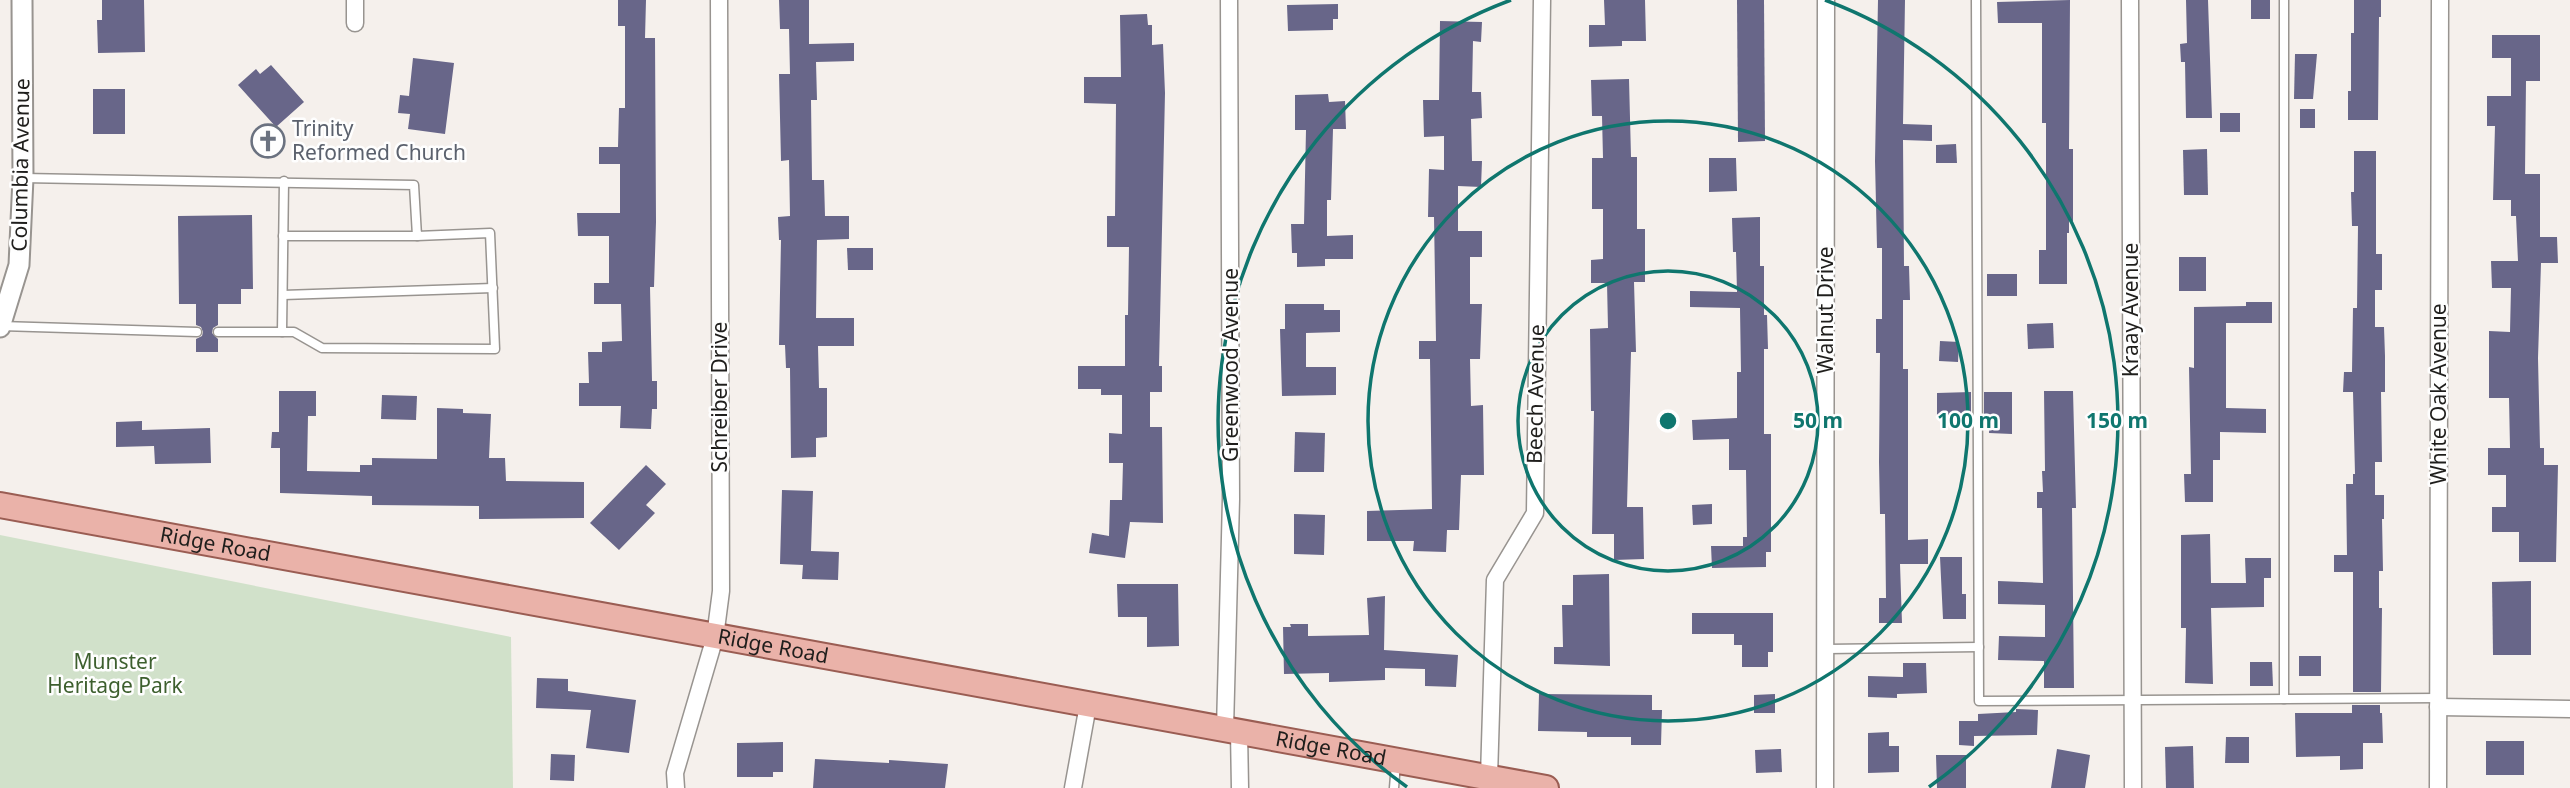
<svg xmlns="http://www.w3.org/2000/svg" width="2570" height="788" font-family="'Noto Sans',sans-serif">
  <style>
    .green { fill: #d1e1ca }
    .building { fill: #686689 }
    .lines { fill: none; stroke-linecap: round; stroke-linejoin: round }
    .service-casing { stroke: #989490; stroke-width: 11 }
    .minor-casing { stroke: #989490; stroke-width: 19 }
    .tertiary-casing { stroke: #989490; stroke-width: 23 }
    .primary-casing { stroke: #9a5d53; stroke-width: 28 }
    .service { stroke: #fff; stroke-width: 8 }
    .minor { stroke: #fff; stroke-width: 16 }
    .tertiary { stroke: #fff; stroke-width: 19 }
    .primary { stroke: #eab2a9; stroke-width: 24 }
    .ring { fill: none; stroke: #0f766e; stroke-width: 3.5 }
    .labels { text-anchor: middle; stroke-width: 5; stroke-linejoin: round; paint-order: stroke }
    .worship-label { font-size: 21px; fill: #5b616d; stroke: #fefefe; text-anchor: start }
    .street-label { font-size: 21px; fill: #1f1e1c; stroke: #fefefe }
    .park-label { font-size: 21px; fill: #3d5f2e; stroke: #fefefe }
    .centre { fill: #0f766e; stroke: #fefefe; stroke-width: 3.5 }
    .ring-label { font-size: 21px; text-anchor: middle; font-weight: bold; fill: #0f766e; stroke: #fefefe; stroke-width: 5; stroke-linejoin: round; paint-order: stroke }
  </style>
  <rect width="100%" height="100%" fill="#f5f0ec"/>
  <path class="green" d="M0 535 511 637 513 788H0Z"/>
  <g class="building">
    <path d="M102 0H144L145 52 98 53 97 20H102Z"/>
    <path d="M618 0H646L645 38H655L656 222 654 287H650L652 381H657V409H652L651 429 620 428 621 406H579V383H589L588 352H602V342L622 341 621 304H594V283H609V236H578L577 213H620V164H599V147H618L619 108H625V26H618Z"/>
    <path d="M779 0H809V44L854 43V61L816 62 817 100H811L812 180H824L825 216H849V239L817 240 816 318H854V346H818L819 388H827V437L816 438V457L791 458 790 368H786L785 345H779L781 240H779L778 217 790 216 789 160 781 161 779 74H790L789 29H780Z"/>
    <path d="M1604 0H1645L1646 41H1622V46L1589 47V25H1605Z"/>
    <path d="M1737 0H1764L1765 141 1738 142Z"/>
    <path d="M1878 0H1905L1903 124 1932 125V141L1903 140 1904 266H1909L1910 300H1903V369H1908V540L1928 539V564H1900L1902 623H1879V598H1886L1885 514H1880L1879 462 1880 353H1876V319H1882V248H1877L1875 161Z"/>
    <path d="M2070 0 2069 149H2073V221H2069V233H2067V284H2039V250H2046V123H2042V23H1998L1997 2Z"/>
    <path d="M2186 0H2208L2212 118H2186L2185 62H2181L2180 44 2187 43Z"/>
    <rect x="2251" y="0" width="19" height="19"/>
    <path d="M2354 0H2381V17H2379L2378 120H2348V91H2351V33H2354Z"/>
    <path d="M1338 4V19H1333V30L1288 31 1287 5Z"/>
    <path d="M1147 14 1148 25H1152V45L1163 44 1165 93 1159 366H1162V392H1150V427H1162L1163 523 1130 522 1125 558 1089 553 1092 533 1109 536 1110 500H1122L1123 463H1109V433L1122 434V395H1101V389H1078V366H1125V315H1128L1129 247H1107V216H1115L1116 104 1084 103V77H1121L1120 15Z"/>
    <path d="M1440 21 1482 22 1481 42 1473 41 1472 92H1481L1482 118 1471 119 1472 161H1482L1481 187 1458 186V231H1482V257H1470V304H1482L1480 359H1470L1471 406 1483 405 1484 475H1461L1459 530H1447L1446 552 1413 551 1414 541H1367V511L1432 509 1430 359H1419V341H1436L1434 217H1428L1429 169 1444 170V136L1424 137 1423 100H1439Z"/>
    <path d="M2492 35H2540V81H2526L2525 174H2540V237H2557L2558 263H2541L2538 358 2540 448H2544V465H2558L2556 562H2519V532H2492V507H2506V475H2488V448H2510L2509 398H2489V331L2510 332 2511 288H2492L2491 261H2518L2516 216H2511V200H2493L2495 126H2487V96H2511V58H2492Z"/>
    <path d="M2295 54H2317L2313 99H2294Z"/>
    <path d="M413 58 454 63 445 134 408 129 410 114 398 113 400 95 409 96Z"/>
    <path d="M271 65 304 102 276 127 238 85 256 69 260 74Z"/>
    <path d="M1629 79 1631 157H1637V229H1645V282H1634L1636 352H1631L1627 507H1643L1644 559 1614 560V534H1592L1594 411H1591L1590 329 1608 328 1607 283H1591V260L1603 259V209H1592V158H1603L1602 116H1592L1591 80Z"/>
    <rect x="93" y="89" width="32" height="45"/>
    <path d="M1328 94 1329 102 1345 101 1346 129H1333L1331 200H1327V236L1353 235V259H1325V266L1297 267V253H1292L1291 224H1304L1306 130H1295V95Z"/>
    <rect x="2300" y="109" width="15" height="19"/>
    <rect x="2220" y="113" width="20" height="19"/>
    <path d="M1956 144 1957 163H1936V145Z"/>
    <path d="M2207 149 2208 195H2184L2183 150Z"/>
    <path d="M2354 151H2376V254H2382V290H2375V327H2384L2385 356V392H2381L2382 462H2375V495H2384V519H2382L2383 571H2379V608H2382L2381 692H2353V572H2334V555H2347L2346 484H2353V474H2355L2353 392H2343L2344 372H2352L2353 308H2357L2358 226H2352L2351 192H2354Z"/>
    <path d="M1709 158H1736L1737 191 1709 192Z"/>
    <path d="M252 215 253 289H241V304H218V325L213 328 212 333 218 339V352H196V339L202 336 203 332 201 327 196 325V304H179L178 216Z"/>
    <path d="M1760 217V266H1764V315H1767L1768 349H1764V434H1771V552H1766V567L1712 568 1711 546H1743V537H1747L1746 470H1729V439L1693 440 1692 420 1737 418V372H1741L1740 308 1690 307V291L1737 292 1736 252H1733L1732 218Z"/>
    <path d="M847 248H873V270H848Z"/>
    <rect x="2179" y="257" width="27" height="34"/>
    <rect x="1987" y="274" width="30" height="22"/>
    <path d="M2246 302H2272V323H2226V408L2266 409V433L2220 432V460H2213V502H2185L2184 474H2191L2189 367 2194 368V307L2246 306Z"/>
    <path d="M1285 304H1324V310H1340V332L1306 333V367H1336V395L1282 396 1280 329H1285Z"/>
    <path d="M2053 323 2054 348 2028 349 2027 324Z"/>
    <path d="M1940 341 1959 342 1958 362 1939 361Z"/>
    <path d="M279 391H316V416H308L307 471 360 472V465H372V458L437 459V408L463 409V413L491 414 489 458H505L506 481 584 482V518L479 519V506L372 505V496L280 493V448H271L272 432H279Z"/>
    <path d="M2044 391H2073L2076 508H2072L2074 688H2044V661L1998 660 1999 636 2045 637V605L1998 604V581L2043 583 2042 508H2037V492H2043L2042 471H2045Z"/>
    <path d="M1971 392V416L1937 417V393Z"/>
    <path d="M1984 392H2012V434L1989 433 1990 416H1984Z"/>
    <path d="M382 395 417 396 416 420 381 419Z"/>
    <path d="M142 421V430L210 428 211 463 155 464 154 446 116 447V422Z"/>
    <path d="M1295 432 1325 433 1324 472H1294Z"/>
    <path d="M646 465 666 484 646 505 655 513 619 550 590 523Z"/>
    <path d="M782 490 813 491 811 551 839 552 838 580 802 579 803 565 780 564Z"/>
    <path d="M1712 504V524L1693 525 1692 505Z"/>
    <path d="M1294 514 1325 515 1324 555 1294 554Z"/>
    <path d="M2210 534 2211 583H2246L2245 558H2271V578H2264V607L2211 608 2213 684 2185 683 2186 628H2181V535Z"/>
    <path d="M1940 557H1962V594H1966V619H1943Z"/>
    <path d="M1609 574 1610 666 1554 664V647H1563L1562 605H1573V575Z"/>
    <path d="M2531 581V655H2493L2492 582Z"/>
    <path d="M1117 584H1178L1179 646 1147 647V617H1118Z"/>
    <path d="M1385 596 1384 650 1458 655 1456 687 1425 686V669L1385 668V680L1329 682V673L1284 674 1283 627H1291L1290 624H1308V636L1369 635 1367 598Z"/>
    <path d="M1692 613H1773V652H1768V667H1742V645H1734V634H1692Z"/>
    <rect x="2299" y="656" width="22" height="20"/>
    <path d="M2250 662H2272L2273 686H2250Z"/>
    <path d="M1903 663H1926L1927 693 1897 694V698L1868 697V676L1903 677Z"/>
    <path d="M537 678 568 679V691L636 700 629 753 586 748 591 710 536 708Z"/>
    <path d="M1539 694 1652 695V710H1662L1661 745H1631V737H1587V732L1538 731Z"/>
    <path d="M1775 694V713H1754V695Z"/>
    <path d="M2352 705H2380V713H2382L2383 743H2363V769L2340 770V756L2296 757 2295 713H2352Z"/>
    <path d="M2016 709 2038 710 2037 735 1974 736V746L1959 745V721H1978V714L2016 712Z"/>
    <path d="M1889 732V746H1899V772L1868 773V733Z"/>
    <path d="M2226 737H2249V763H2225Z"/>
    <rect x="2486" y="741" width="38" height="34"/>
    <path d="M783 742V772H773V777H737V743Z"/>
    <path d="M2193 746 2194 788H2166L2165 747Z"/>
    <path d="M1781 749 1782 772 1756 773 1755 750Z"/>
    <path d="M2057 749 2090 755 2085 788H2051Z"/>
    <path d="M551 754 575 755 574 781 550 780Z"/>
    <path d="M1936 755H1966V788H1937Z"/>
    <path d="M815 759 889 763V760L948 764 945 788H813Z"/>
  </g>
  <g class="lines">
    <defs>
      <g id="service">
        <path d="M1976 0 1979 701 2438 698"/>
        <path d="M2284 0V699"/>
        <path d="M23 178 414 185 417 236 490 233 495 349 322 348 294 332H218"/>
        <path d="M283 236H417"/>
        <path d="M283 295 493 288"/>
        <path d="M1 326 197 332"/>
        <path d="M282 332 284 181"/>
        <path d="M1827 649 1979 647"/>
        <path d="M1394 788 1396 763"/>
      </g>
      <g id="minor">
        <path d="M355 0V23"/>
        <path d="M2130 0 2133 788"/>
        <path d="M2438 707 2570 709"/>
        <path d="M1225 729 1231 499 1229 0"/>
        <path d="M1239 732 1240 788"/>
        <path d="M1489 777 1495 580 1535 513 1542 0"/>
        <path d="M676 788 675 773 715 637 721 591 719 0"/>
        <path d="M1073 788 1088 705"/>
        <path d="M1825 788 1826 0"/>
        <path d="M2438 788 2440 0"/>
      </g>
      <path id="tertiary" d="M0 327 19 265 23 178 22 0"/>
      <g id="primary">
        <path id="s1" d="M0 505 1546 788"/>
      </g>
    </defs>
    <use href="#service" class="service-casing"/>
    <use href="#minor" class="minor-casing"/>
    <use href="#tertiary" class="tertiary-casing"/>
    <use href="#primary" class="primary-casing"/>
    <use href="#service" class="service"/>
    <use href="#minor" class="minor"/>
    <use href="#tertiary" class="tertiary"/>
    <use href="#primary" class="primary"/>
  </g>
  <g class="ring">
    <circle cx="1668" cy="421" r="150"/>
    <circle cx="1668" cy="421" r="300"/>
    <path d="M1407 787A449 449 0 0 1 1511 0M1825 0A449 449 0 0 1 1929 787"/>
  </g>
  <defs>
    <symbol id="church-ring" viewBox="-11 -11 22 22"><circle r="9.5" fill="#fefefe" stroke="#6b7280" stroke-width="1.5"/><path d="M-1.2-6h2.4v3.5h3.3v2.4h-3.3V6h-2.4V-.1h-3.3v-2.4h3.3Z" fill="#6b7280"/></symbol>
  </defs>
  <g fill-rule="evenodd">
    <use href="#church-ring" x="249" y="122" width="38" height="38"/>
  </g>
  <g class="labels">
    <g class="worship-label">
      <text x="292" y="136">Trinity<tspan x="292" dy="24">Reformed Church</tspan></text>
    </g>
    <g class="street-label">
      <text transform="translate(21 165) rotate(-89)" y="7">Columbia Avenue</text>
      <text transform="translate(1826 310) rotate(-90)" y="7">Walnut Drive</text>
      <text transform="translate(2131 310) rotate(-90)" y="7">Kraay Avenue</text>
      <text transform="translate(1231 365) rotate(-90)" y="7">Greenwood Avenue</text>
      <text transform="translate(1536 394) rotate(-89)" y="7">Beech Avenue</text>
      <text transform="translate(2439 394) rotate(-90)" y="7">White Oak Avenue</text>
      <text transform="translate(720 397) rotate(-90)" y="7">Schreiber Drive</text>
      <text dy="7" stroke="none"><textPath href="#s1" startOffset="219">Ridge Road</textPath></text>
      <text dy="7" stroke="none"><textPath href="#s1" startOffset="786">Ridge Road</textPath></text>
      <text dy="7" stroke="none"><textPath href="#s1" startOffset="1353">Ridge Road</textPath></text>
    </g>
    <g class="park-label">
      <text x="115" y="669">Munster<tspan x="115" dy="24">Heritage Park</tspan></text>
    </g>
  </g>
  <circle cx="1668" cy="421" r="10" class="centre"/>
  <g class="ring-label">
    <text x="1818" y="428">50 m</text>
    <text x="1968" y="428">100 m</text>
    <text x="2117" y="428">150 m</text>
  </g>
</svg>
